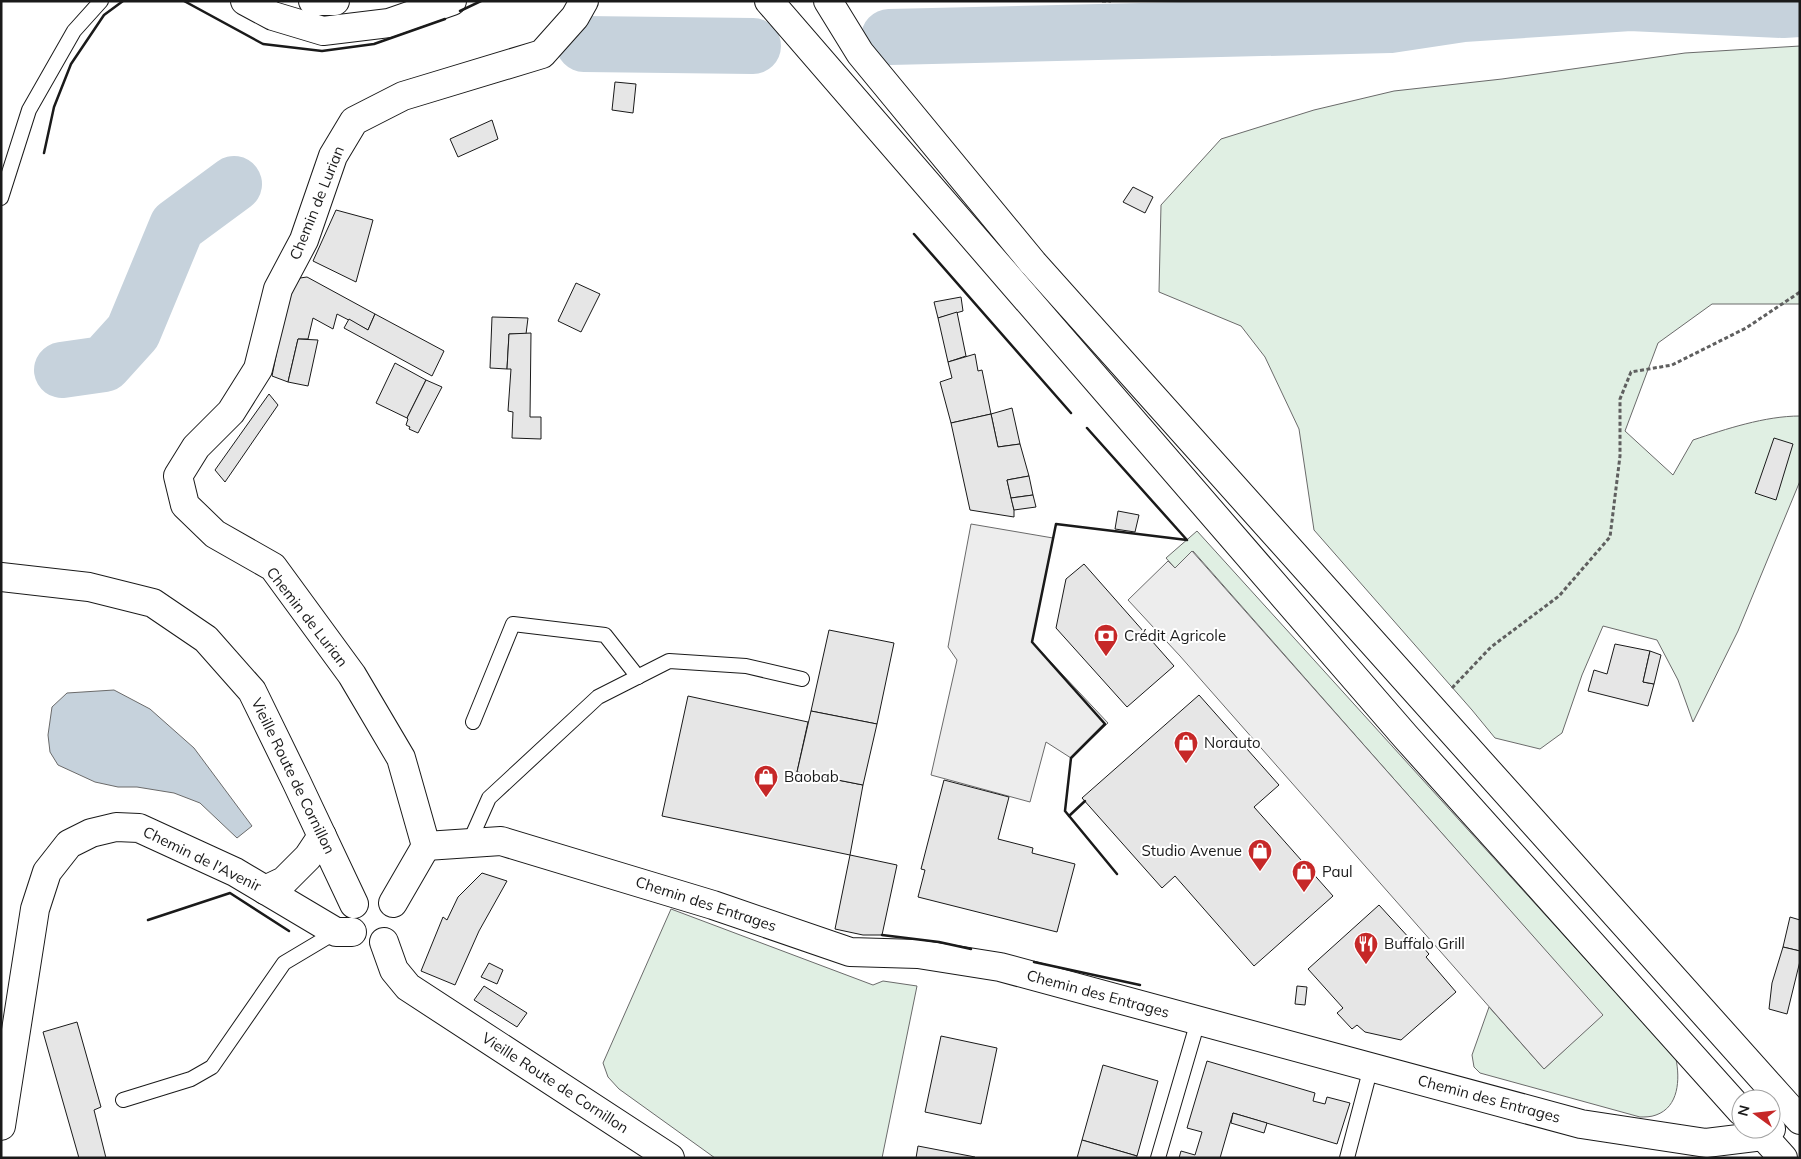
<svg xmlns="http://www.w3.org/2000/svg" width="1801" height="1159" font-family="Mulish,sans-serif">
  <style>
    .green { fill: #e0efe3; stroke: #6a6a6a }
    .parking { fill: #ededed; stroke: #6a6a6a }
    .water { fill: #c6d2dc; stroke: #6a6a6a }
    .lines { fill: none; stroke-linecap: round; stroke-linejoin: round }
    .river { stroke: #c6d2dc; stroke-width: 56 }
    .building { fill: #e6e6e6; stroke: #1a1a1a }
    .lane-casing { stroke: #1a1a1a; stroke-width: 16 }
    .street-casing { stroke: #1a1a1a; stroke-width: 30 }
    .primary-casing { stroke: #1a1a1a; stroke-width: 30 }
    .highway-casing { stroke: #1a1a1a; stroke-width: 30 }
    .path { stroke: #5f5f5f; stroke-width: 3; stroke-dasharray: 4 2.5; stroke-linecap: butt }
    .lane { stroke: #fff; stroke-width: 14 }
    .street { stroke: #fff; stroke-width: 28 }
    .primary { stroke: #fff; stroke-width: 28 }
    .highway { stroke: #fff; stroke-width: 28 }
    .wall { stroke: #1a1a1a; stroke-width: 2.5 }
    .labels { text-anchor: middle; stroke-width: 4; stroke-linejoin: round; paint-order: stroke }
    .street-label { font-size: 15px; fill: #1a1a1a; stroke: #fff }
    .poi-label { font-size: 15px; fill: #1a1a1a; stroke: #fff; text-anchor: start }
  </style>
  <rect width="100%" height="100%" fill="#fff"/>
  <g class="green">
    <path d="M1800 46V304H1712L1658 343 1625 431 1673 475 1693 440C1726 429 1765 416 1800 416V481L1738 631 1693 722 1678 680 1657 640 1603 626 1582 675 1562 733 1540 749 1495 738 1472 710 1314 530 1299 429 1265 357 1241 326 1159 292 1161 205 1221 139 1314 110 1394 91 1502 79 1685 53Z"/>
    <path d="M1197 531 1676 1059C1680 1079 1679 1107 1656 1115 1651 1117 1645 1117 1640 1117L1480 1073 1474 1067 1472 1055 1489 1007 1544 1069 1602 1015 1193 551 1175 568 1166 558Z"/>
    <path d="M671 909 873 985 883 981 917 986 882 1158H715L619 1089 608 1077 603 1063Z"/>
  </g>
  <g class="parking">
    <path d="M971 524 1053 538 1032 642 1108 723 1071 758 1046 742 1030 802 931 775 957 660 948 647Z"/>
    <path d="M1192 551 1603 1015 1544 1069 1180 656 1128 600 1168 561 1175 568Z"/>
  </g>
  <path class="water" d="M114 690 150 709 194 748 252 826 237 838 200 803 174 793 137 787H118L95 782 58 765 50 752 48 735 52 707 67 693Z"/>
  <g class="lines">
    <g class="river">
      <path d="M889 37 1390 25 1463 14 1630 3 1783 10 1800 9"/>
      <path d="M584 44 753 46"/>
      <path d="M62 370 104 364 133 332 177 226 234 184"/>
    </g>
  </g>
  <g class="building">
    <path d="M615 82 636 84 633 113 612 110Z"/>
    <path d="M492 120 498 139 458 157 450 139Z"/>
    <path d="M1133 187 1153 197 1145 213 1123 202Z"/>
    <path d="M336 210 373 220 356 282 313 261Z"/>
    <path d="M307 277 375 314 368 330 337 314 333 329 313 318 308 339H298L288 382 272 376 287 300 300 278Z"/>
    <path d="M576 283 600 294 581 332 558 321Z"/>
    <path d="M961 297 963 311 938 318 934 302Z"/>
    <path d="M957 312 966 356 948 362 938 318Z"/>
    <path d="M375 314 444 351 432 376 344 328 349 319 368 330Z"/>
    <path d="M492 317 528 318 526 334H509L507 369 490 368Z"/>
    <path d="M531 333 530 417H541V439L512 438 513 412 508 411 511 369H507L509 334Z"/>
    <path d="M298 339 318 340 308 386 288 382Z"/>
    <path d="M975 354 978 371 982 370 991 414 951 423 940 382 952 378 948 362Z"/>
    <path d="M395 363 426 380 407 418 376 403Z"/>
    <path d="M426 380 442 387 418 433 409 429 410 427 406 425 408 419 407 418Z"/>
    <path d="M269 394 278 405 225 482 215 470Z"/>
    <path d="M1012 408 1020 444 998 447 991 414Z"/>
    <path d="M991 414 998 447 1020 444 1029 476 1007 480 1014 510V517L970 510 951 423Z"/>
    <path d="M1774 438 1793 444 1776 500 1755 493Z"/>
    <path d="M1029 476 1033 495 1011 498 1007 480Z"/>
    <path d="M1033 495 1036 507 1014 510 1011 498Z"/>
    <path d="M1118 511 1139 515 1135 532 1115 529Z"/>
    <path d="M1084 564 1174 666 1127 707 1056 628 1066 579Z"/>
    <path d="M829 630 894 643 877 724 811 711Z"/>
    <path d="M1615 644 1650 651 1643 682 1654 684 1648 706 1588 691 1594 670 1607 674Z"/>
    <path d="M1650 651 1661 655 1654 684 1643 682Z"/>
    <path d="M1199 695 1279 785 1254 807 1333 896 1254 966 1175 876 1162 888 1082 798Z"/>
    <path d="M688 696 808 722 797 772 863 785 850 855 662 816Z"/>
    <path d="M811 711 877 724 863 785 797 772Z"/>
    <path d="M944 780 1009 797 998 839 1033 848 1032 853 1075 864 1057 932 918 897 925 870 921 869Z"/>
    <path d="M850 855 897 865 882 935H863L835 929Z"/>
    <path d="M482 873 507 881 479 931 455 985 421 971 443 917 447 920 458 897Z"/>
    <path d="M1379 905 1411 940 1414 937 1429 954 1426 957 1456 992 1401 1040 1365 1032 1357 1025 1352 1029 1337 1013 1343 1008 1308 969Z"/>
    <path d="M1790 917 1800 920V951L1783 947Z"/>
    <path d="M1783 947 1800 951V961L1787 1014 1769 1009 1772 983Z"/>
    <path d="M489 963 503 970 497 984 481 977Z"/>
    <path d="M484 986 527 1013 517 1027 474 1000Z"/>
    <path d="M1297 986 1307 987 1305 1005 1295 1004Z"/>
    <path d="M77 1022 101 1107 94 1110 106 1158H79L43 1032Z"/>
    <path d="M941 1036 997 1048 981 1124 925 1112Z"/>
    <path d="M1207 1061 1315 1093 1313 1101 1325 1104 1327 1097 1350 1103 1337 1144 1233 1113 1220 1158H1179L1181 1151 1195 1155 1202 1132 1187 1128Z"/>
    <path d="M1103 1065 1158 1081 1137 1156 1082 1140Z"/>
    <path d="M1233 1113 1267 1123 1264 1133 1231 1123Z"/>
    <path d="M1082 1140 1137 1156 1136 1158H1077Z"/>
    <path d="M918 1146 975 1157 974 1158H916Z"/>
  </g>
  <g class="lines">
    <defs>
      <g id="lane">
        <path d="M1 198 29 110 74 31 101 1"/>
        <path d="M473 722 513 624 605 635 638 677"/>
        <path d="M469 843 489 798 598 697 669 661 746 666 802 679"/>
        <path d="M123 1100 191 1079 212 1067 284 963 336 932"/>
        <path d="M1158 1158 1198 1021"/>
        <path d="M1347 1158 1371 1067"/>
      </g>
      <g id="street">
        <path d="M1 577 89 587 153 603 206 639 252 691 296 781 354 904"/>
        <path d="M426 846 501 841 713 905 850 952 918 954 1000 967 1581 1124 1706 1143 1763 1136 1771 1129"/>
        <path d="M265 890 284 881 308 857 322 836"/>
        <path d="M393 903 426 846 401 758 352 675 273 567 215 534 185 505 178 476 196 447 231 412 258 369 278 289 304 240 333 156 354 121 403 96 542 54 575 17 584 1"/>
        <path d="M384 942 394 970 408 987 670 1158"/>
        <path d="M1 1126 35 909 47 872 69 844 91 833 116 827 139 828 235 872 336 932H352"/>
      </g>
      <g id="primary">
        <path d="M769 1 1405 736 1741 1111"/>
        <path d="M828 1 860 53 1033 263 1800 1120"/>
        <path d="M1757 1129 1783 1158"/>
      </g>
      <g id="highway">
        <path d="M245 1 273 16 323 31 389 23 452 1"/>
        <path d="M313 1H335"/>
      </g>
    </defs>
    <use href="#lane" class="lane-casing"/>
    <use href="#street" class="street-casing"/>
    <use href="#primary" class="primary-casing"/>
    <use href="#highway" class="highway-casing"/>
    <g class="path">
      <path d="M1102 1H1111"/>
      <path d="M1452 688 1491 647 1559 596 1610 537 1620 456V399L1631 372 1672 365 1746 328 1800 292"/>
    </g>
    <use href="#lane" class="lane"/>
    <use href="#street" class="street"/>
    <use href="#primary" class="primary"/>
    <use href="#highway" class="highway"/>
    <g class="wall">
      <path d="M184 1 263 44 322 51 374 44 445 19"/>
      <path d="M460 11 481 1"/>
      <path d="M44 153 54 107 71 64 104 15 123 1"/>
      <path d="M914 234 1071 413"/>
      <path d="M1087 428 1187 540 1056 524 1032 642 1105 724 1071 758 1065 811 1117 874"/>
      <path d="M1069 816 1085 801"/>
      <path d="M148 920 230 893 289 931"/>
      <path d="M882 935 939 942 971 949"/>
      <path d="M1034 962 1140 985"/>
    </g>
  </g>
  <defs>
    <symbol id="bank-pin" viewBox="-11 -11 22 30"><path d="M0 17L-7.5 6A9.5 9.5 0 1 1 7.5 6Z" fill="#c62828" stroke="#fff"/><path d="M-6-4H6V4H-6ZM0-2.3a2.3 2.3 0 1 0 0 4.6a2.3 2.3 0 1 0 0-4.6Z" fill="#fff"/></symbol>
    <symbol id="shop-pin" viewBox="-11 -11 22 30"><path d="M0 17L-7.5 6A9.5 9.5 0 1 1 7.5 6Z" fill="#c62828" stroke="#fff"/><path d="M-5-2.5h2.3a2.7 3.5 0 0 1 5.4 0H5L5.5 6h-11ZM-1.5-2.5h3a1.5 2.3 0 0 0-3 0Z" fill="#fff"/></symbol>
    <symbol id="restaurant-pin" viewBox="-11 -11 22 30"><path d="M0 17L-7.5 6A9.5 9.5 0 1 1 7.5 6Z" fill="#c62828" stroke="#fff"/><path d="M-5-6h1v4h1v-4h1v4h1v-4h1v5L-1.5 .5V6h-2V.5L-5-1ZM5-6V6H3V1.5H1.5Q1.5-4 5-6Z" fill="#fff"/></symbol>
  </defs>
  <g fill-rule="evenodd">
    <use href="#bank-pin" x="1092" y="622" width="28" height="38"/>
    <use href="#shop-pin" x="1172" y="729" width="28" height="38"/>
    <use href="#shop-pin" x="752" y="763" width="28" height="38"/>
    <use href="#shop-pin" x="1246" y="837" width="28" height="38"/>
    <use href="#shop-pin" x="1290" y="858" width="28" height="38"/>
    <use href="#restaurant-pin" x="1352" y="930" width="28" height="38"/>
  </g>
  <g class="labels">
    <g class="street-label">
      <text transform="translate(317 203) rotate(-68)" y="5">Chemin de Lurian</text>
      <text transform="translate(307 617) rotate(52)" y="5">Chemin de Lurian</text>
      <text transform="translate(293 776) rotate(64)" y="5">Vieille Route de Cornillon</text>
      <text transform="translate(202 859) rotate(26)" y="5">Chemin de l'Avenir</text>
      <text transform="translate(706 904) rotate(18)" y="5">Chemin des Entrages</text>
      <text transform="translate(1098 994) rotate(15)" y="5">Chemin des Entrages</text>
      <text transform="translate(555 1083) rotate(33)" y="5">Vieille Route de Cornillon</text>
      <text transform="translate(1489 1099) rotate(15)" y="5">Chemin des Entrages</text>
    </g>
    <g class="poi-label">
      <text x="1124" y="641">Crédit Agricole</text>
      <text x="1204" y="748">Norauto</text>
      <text x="784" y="782">Baobab</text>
      <text x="1242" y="856" text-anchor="end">Studio Avenue</text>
      <text x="1322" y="877">Paul</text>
      <text x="1384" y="949">Buffalo Grill</text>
    </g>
  </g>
  <rect width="1801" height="1159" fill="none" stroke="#1a1a1a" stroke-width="5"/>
  <g transform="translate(1756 1114) rotate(285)"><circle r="24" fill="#ffffff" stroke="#a3a3a3"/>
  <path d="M0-4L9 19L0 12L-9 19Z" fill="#c62828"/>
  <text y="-8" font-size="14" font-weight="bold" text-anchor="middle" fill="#1a1a1a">N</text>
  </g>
</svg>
